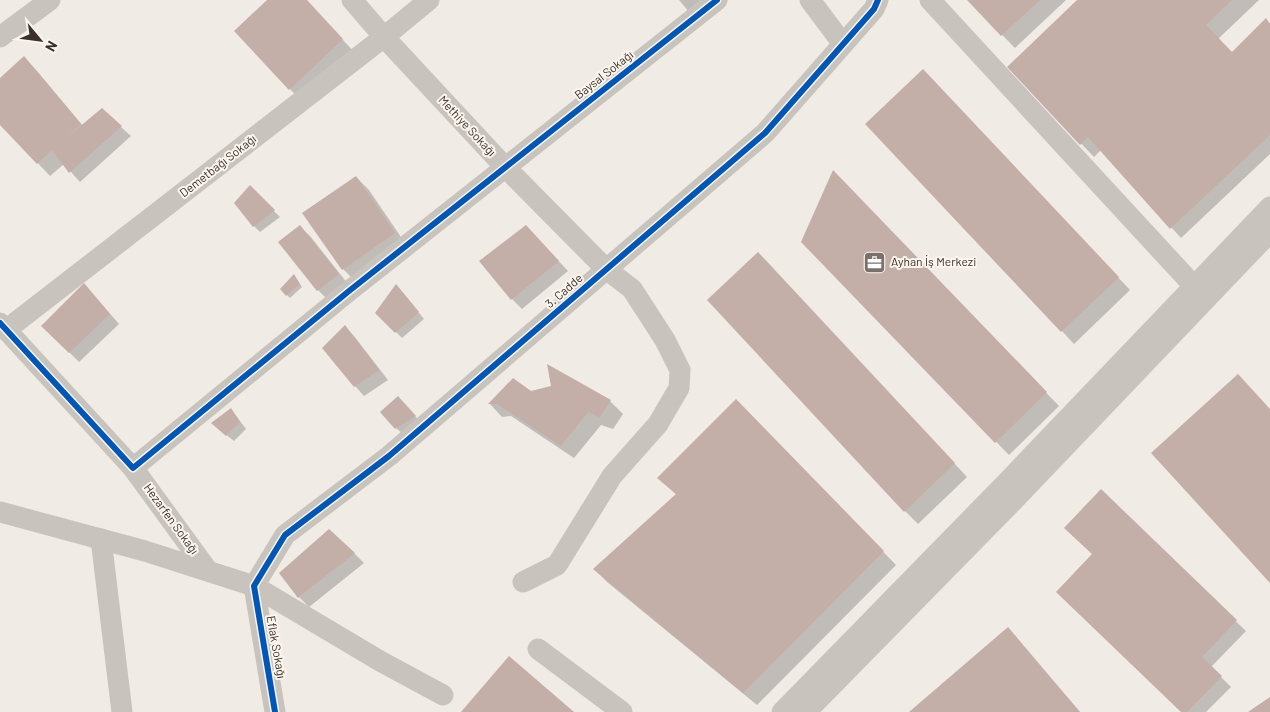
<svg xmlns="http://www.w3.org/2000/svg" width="1270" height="712" font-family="Barlow,sans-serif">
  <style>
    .shadow { fill: #0003 }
    .building { fill: #c3afa7 }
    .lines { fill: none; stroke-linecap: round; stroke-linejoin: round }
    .minor { stroke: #c9c3be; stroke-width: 21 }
    .cycleway-casing { stroke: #fbf5ee; stroke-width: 9 }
    .cycleway { stroke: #0057b8; stroke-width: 6 }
    .labels { text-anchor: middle; stroke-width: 4; stroke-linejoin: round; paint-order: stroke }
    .street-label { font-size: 12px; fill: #3b302b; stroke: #fbf5ee }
    .poi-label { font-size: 12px; fill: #3b302b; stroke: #fbf5ee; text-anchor: start }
  </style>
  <rect width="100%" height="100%" fill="#f0ebe5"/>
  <g class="shadow">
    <path d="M269 0H306L355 53 302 102 290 89Z"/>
    <path d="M679 0H708L690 13Z"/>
    <path d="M968 0H1066L1015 48Z"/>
    <path d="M1079 0H1259L1218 39 1232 53 1266 20 1270 24V154L1181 238 1101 150 1094 157 1008 67Z"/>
    <path d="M24 58 37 71 83 126 121 127 131 136 80 182 64 164 50 176 0 123V79Z"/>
    <path d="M936 84 1130 290 1074 344 1062 331Z"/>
    <path d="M356 177 369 190 407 246 356 282 343 269Z"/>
    <path d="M846 185 1059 406 1009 455 802 242Z"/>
    <path d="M250 187 280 217 260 232 254 226Z"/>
    <path d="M300 227 310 236 348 284 328 300 318 290 280 243Z"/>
    <path d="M536 237 568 271 522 309 512 299Z"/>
    <path d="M771 267 967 477 918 524 905 511Z"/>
    <path d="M294 276 302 287 290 298 281 289Z"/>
    <path d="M84 284 119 324 79 362 43 326Z"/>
    <path d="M402 292 424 319 402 338 377 313Z"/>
    <path d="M345 327 354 336 388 380 364 396 355 386Z"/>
    <path d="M513 380 531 392 610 401 623 414 613 429 601 425 574 458 511 416 502 417 490 404Z"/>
    <path d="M736 400 896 565 757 705 607 582 594 569 677 495 658 478Z"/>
    <path d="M405 404 421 423 403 434 396 428Z"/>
    <path d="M231 409 246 429 234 441 219 429Z"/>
    <path d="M1101 491 1246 631 1211 667 1231 687 1206 712H1182L1093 555Z"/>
    <path d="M354 553 364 563 309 607 299 597Z"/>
    <path d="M1008 629 1080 712H911Z"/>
  </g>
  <g class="building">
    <path d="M267 0H307L343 39 289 90 234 31Z"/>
    <path d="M967 0H1040L1001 36Z"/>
    <path d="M1077 0H1232L1206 25 1232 52 1266 18 1270 24V135L1170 229 1088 137 1080 145 1007 67Z"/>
    <path d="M24 56 81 124 65 139 102 108 122 126 69 173 52 150 37 164 0 125V78Z"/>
    <path d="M923 69 1119 277 1061 332 865 124Z"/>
    <path d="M833 170 1047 392 995 443 801 242Z"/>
    <path d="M356 176 395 233 342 270 302 213Z"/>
    <path d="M250 185 275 210 253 227 234 203Z"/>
    <path d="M300 225 339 274 317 291 278 242Z"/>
    <path d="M526 225 559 261 511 300 479 261Z"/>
    <path d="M758 252 955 463 904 512 707 300Z"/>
    <path d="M294 274 300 284 286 296 280 289Z"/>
    <path d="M84 283 110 314 69 353 41 326Z"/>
    <path d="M396 284 419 312 395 333 375 313Z"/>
    <path d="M345 325 379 370 354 387 322 348Z"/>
    <path d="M547 364 611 400 600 417 588 412 561 446 497 404H488L513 378 531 391 551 386Z"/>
    <path d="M1238 374 1270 409V583L1151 453Z"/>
    <path d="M398 396 416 416 395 429 380 412Z"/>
    <path d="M736 399 884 551 743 693 593 569 676 494 657 478Z"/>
    <path d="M231 408 240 422 226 436 211 423Z"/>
    <path d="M1101 489 1237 620 1202 657 1222 676 1187 712H1181L1056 592 1092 554 1064 528Z"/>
    <path d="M329 529 355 553 298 598 279 573Z"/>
    <path d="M1008 627 1080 712H909Z"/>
    <path d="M509 656 574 712H461Z"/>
    <path d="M1270 697V712H1248Z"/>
  </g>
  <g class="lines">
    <g class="minor">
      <path d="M352 0 384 37 506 168 606 269 632 289 665 340 680 370 679 388 658 424 612 476 557 565 523 582"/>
      <path d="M810 0 843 44"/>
      <path d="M930 0 1204 297"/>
      <path d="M0 37 50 0"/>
      <path d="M0 323 133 468 349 291 717 0"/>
      <path d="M6 330 384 37 429 0"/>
      <path d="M133 468 208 571"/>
      <path d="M0 512 145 551 254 586 380 661 443 695"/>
      <path d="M101 539 122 712"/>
      <path d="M538 649 622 712"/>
      <path d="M275 712 254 586 285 535 389 456 765 133 874 9 878 0"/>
      <path d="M782 712 1006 483 1270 207"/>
      <path d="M806 712 1018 496 1270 232"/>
    </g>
    <defs>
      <g id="cycleway">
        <path d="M0 323 133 468 349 291 717 0"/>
        <path d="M275 712 254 586 285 535 389 456 765 133 874 9 878 0"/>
      </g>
    </defs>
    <use href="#cycleway" class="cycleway-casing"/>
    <use href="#cycleway" class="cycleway"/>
  </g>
  <defs>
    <symbol id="office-square" viewBox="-11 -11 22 22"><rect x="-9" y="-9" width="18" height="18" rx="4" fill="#7a716c" stroke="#fbf5ee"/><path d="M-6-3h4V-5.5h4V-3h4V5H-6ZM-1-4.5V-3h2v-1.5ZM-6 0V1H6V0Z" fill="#fff"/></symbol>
  </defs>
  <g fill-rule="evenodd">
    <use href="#office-square" x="862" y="250" width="25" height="25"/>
  </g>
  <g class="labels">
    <g class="street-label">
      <text transform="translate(604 75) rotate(-38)" y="4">Baysal Sokağı</text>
      <text transform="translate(467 126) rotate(47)" y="4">Methiye Sokağı</text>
      <text transform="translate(218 166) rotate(-38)" y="4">Demetbağı Sokağı</text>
      <text transform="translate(564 291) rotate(-41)" y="4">3. Cadde</text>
      <text transform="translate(171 519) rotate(54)" y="4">Hezarfen Sokağı</text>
      <text transform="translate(276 647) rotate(80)" y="4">Eflak Sokağı</text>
    </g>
    <g class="poi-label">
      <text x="891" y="266">Ayhan İş Merkezi</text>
    </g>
  </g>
  <g transform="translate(40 40) rotate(119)" stroke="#fbf5ee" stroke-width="4" paint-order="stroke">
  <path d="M0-4L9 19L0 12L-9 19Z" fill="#3b302b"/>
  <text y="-8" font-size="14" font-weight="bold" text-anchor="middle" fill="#3b302b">N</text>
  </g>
</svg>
